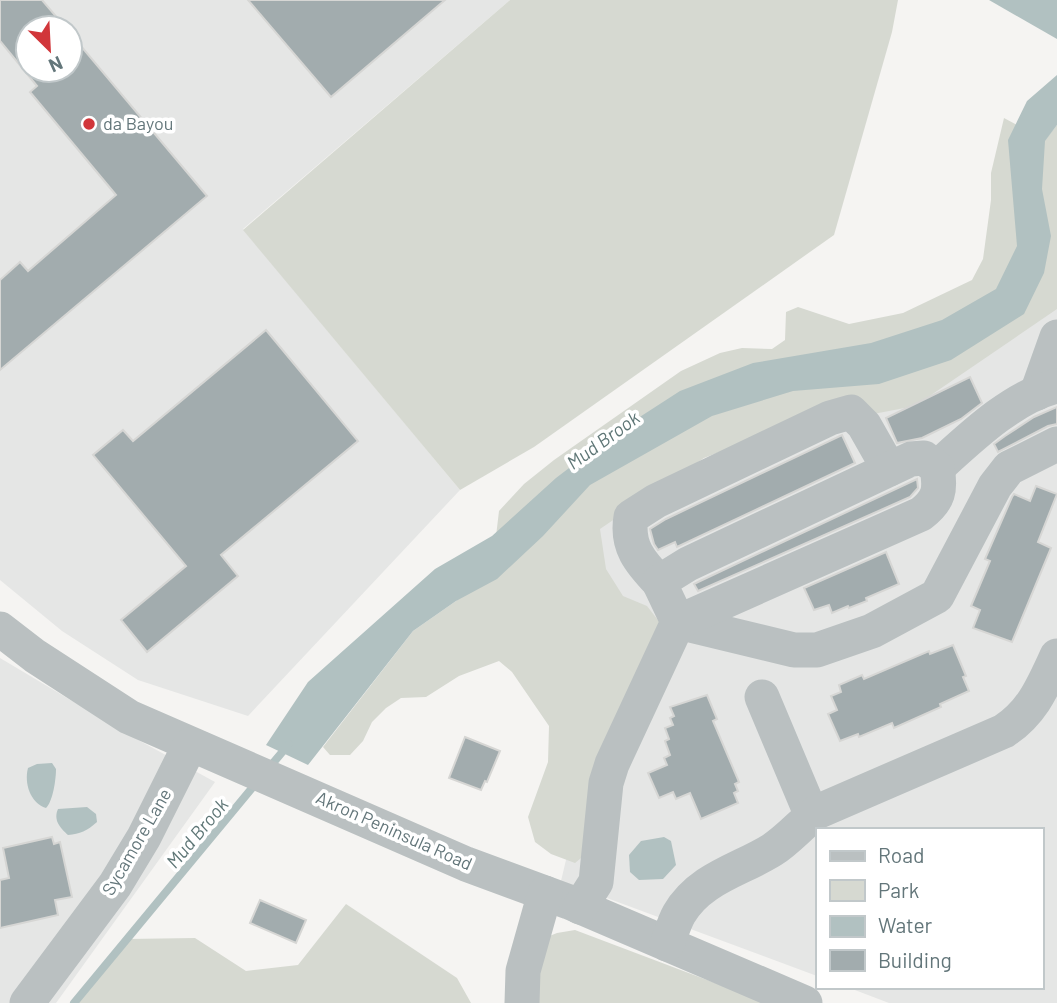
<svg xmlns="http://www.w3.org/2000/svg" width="1057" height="1003" font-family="Barlow,sans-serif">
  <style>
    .built { fill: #e5e6e5; fill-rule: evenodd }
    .green { fill: #d6d9d1 }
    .water { fill: #b1c1c1 }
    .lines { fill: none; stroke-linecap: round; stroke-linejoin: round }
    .stream { stroke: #b1c1c1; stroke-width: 8 }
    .building { fill: #a2acae; stroke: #d6d6d4; stroke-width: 2 }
    .minor { stroke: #bac0c1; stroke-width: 35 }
    .poi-dot { fill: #d1363a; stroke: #fff; stroke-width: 2.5 }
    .labels { text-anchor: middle; stroke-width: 7; stroke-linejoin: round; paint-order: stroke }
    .poi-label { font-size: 18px; fill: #63767a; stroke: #fff; text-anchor: start }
    .street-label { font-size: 18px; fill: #63767a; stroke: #fff }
    .water-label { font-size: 19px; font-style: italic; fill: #5e7676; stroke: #fff }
  </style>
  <rect width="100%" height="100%" fill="#f5f4f2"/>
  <g class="built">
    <path d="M0 0H510L243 229 460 490 248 716 138 680 62 631 0 580ZM28 28H70V70H28Z"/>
    <path d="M1057 264V1003H889L847 987H1041V830H817V976L561 881 588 767 572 520 1039 307Z"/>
    <path d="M0 658 131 736 215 782 56 1003H0Z"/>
  </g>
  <g class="green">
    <path d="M510 0H898L892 32 834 235 534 447 460 490 243 230Z"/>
    <path d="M1004 118 1045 140 1057 125V309L915 406 863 416 802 420 704 458 600 529 606 569 623 596 647 606 661 624 592 849 575 863 551 854 535 842 528 817 548 762 549 726 512 672 499 661 459 676 426 697 401 698 386 708 372 722 363 741 350 755H330L323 747 413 631 456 601 492 570 499 511 524 484 554 460 681 371 720 353 742 348 772 349 785 340 786 312 798 307 849 324 903 313 972 280 983 259 991 200V173Z"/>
    <path d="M346 904 457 978 471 1003H74L127 939 195 938 246 971 298 965Z"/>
    <path d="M575 930 768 1003H528L542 939 557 933Z"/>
  </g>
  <g class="water">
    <path d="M989 0H1057V39Z"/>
    <path d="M1057 75V125L1045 141 1042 189 1051 236 1044 273 1024 314 951 360 879 384 793 391 712 416 590 485 543 536 497 579 456 601 413 631 308 765 266 745 308 682 435 569 492 536 556 478 615 433 680 391 753 363 871 343 942 320 996 289 1017 246 1008 140 1027 101Z"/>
    <path d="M52 763 56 769C56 779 53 801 46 808 30 803 24 783 28 768L37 764Z"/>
    <path d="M87 807 96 814 97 822C87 831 80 834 68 835 60 828 53 820 58 809Z"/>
    <path d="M664 837 671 841 676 865 663 879 639 880 630 872 629 855 641 841Z"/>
  </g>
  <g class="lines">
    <g class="stream">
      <path d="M268 769 289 744"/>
      <path d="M74 1003 257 782"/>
    </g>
  </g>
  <g class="building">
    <path d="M0 0H42L66 28H28V70H70V33L207 196 0 370V280L20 262 28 271 116 195 30 92 37 86 0 41Z"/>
    <path d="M248 0H445L331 97Z"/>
    <path d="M266 330 358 441 221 555 238 576 147 652 121 620 186 566 93 455 123 430 133 441Z"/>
    <path d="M970 377 982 403 961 419 922 438 897 443 886 418Z"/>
    <path d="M1057 407V424L1048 426 998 452 994 444 1005 436 1034 417Z"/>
    <path d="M842 435 855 463 677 547 675 542 658 550 654 544 650 529 666 519Z"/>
    <path d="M917 479 918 488 910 497 698 591 694 584 698 582Z"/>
    <path d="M1036 486 1057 494 1038 542 1051 548 1012 642 973 628 980 610 971 606 990 561 985 559 1012 497 1014 494 1030 501Z"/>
    <path d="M886 552 899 584 866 598 867 601 849 608 848 606 832 613 829 605 814 610 804 588Z"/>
    <path d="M953 645 966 676 963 677 969 691 940 704 941 707 894 728 892 723 859 737 858 734 840 741 828 714 837 710 831 696 841 692 839 685 862 675 864 679 929 651 930 654Z"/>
    <path d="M707 695 717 719 713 721 739 782 735 784 738 791 734 793 738 803 701 819 690 793 676 799 673 792 659 798 648 773 667 765 664 758 670 755 665 741 669 739 665 728 673 725 670 718 674 716 670 707Z"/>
    <path d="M465 737 500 751 487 782 485 781 481 790 449 778Z"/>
    <path d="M52 837 54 844 60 842 72 897 55 900 58 915 0 928V880L9 878 3 848Z"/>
    <path d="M260 900 306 920 296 943 250 923Z"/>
  </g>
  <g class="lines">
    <g class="minor">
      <path d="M1037 393 1057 337"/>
      <path d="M937 468C969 439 1013 396 1057 386"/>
      <path d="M659 582C640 562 626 546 631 517L656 501 830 418 851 412 864 425 889 469"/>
      <path d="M678 622 794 650H817L872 631 937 596 995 486 1009 468 1057 444"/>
      <path d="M0 629 35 656 129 717 466 864 569 902 805 1003"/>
      <path d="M762 697 812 816"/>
      <path d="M580 907 596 882 606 783 612 764 678 622 921 514C939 500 941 490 937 468L924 458 911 459 688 564 659 582 678 622"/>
      <path d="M667 944C671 934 674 923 679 914 700 878 740 870 772 850 789 839 801 824 817 812L1004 731C1033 712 1043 686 1057 656"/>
      <path d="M27 1003 115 885 144 837 190 745"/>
      <path d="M522 1003 523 971 545 893"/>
    </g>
  </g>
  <circle class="poi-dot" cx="89" cy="124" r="7"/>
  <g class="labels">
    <g class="poi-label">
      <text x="103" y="130">da Bayou</text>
    </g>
    <g class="street-label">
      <text transform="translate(394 831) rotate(24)" y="6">Akron Peninsula Road</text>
      <text transform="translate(137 842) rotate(-60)" y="6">Sycamore Lane</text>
    </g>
    <g class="water-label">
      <text transform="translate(603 440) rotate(-36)" y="7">Mud Brook</text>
      <text transform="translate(197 833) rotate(-50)" y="7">Mud Brook</text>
    </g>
  </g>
  <rect x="816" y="828" width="228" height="161" fill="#ffffff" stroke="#c1c8ca" stroke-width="2"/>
  <rect x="830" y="851" width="35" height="10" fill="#bac0c1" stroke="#c1c8ca" stroke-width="2"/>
  <text x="878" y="863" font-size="21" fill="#63767a">Road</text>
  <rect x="830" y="880" width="35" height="21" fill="#d6d9d1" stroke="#c1c8ca" stroke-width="2"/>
  <text x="878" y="898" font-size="21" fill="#63767a">Park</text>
  <rect x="830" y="916" width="35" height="21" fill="#b1c1c1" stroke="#c1c8ca" stroke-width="2"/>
  <text x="878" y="933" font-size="21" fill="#63767a">Water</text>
  <rect x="830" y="950" width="35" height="21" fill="#a2acae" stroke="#c1c8ca" stroke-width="2"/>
  <text x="878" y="968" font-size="21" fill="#63767a">Building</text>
  <g transform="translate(49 49) rotate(156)"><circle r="33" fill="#ffffff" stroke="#c1c8ca" stroke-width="2"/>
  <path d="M0-5L12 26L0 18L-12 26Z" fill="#d1363a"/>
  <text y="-10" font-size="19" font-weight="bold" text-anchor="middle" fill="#63767a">N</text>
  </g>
</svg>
